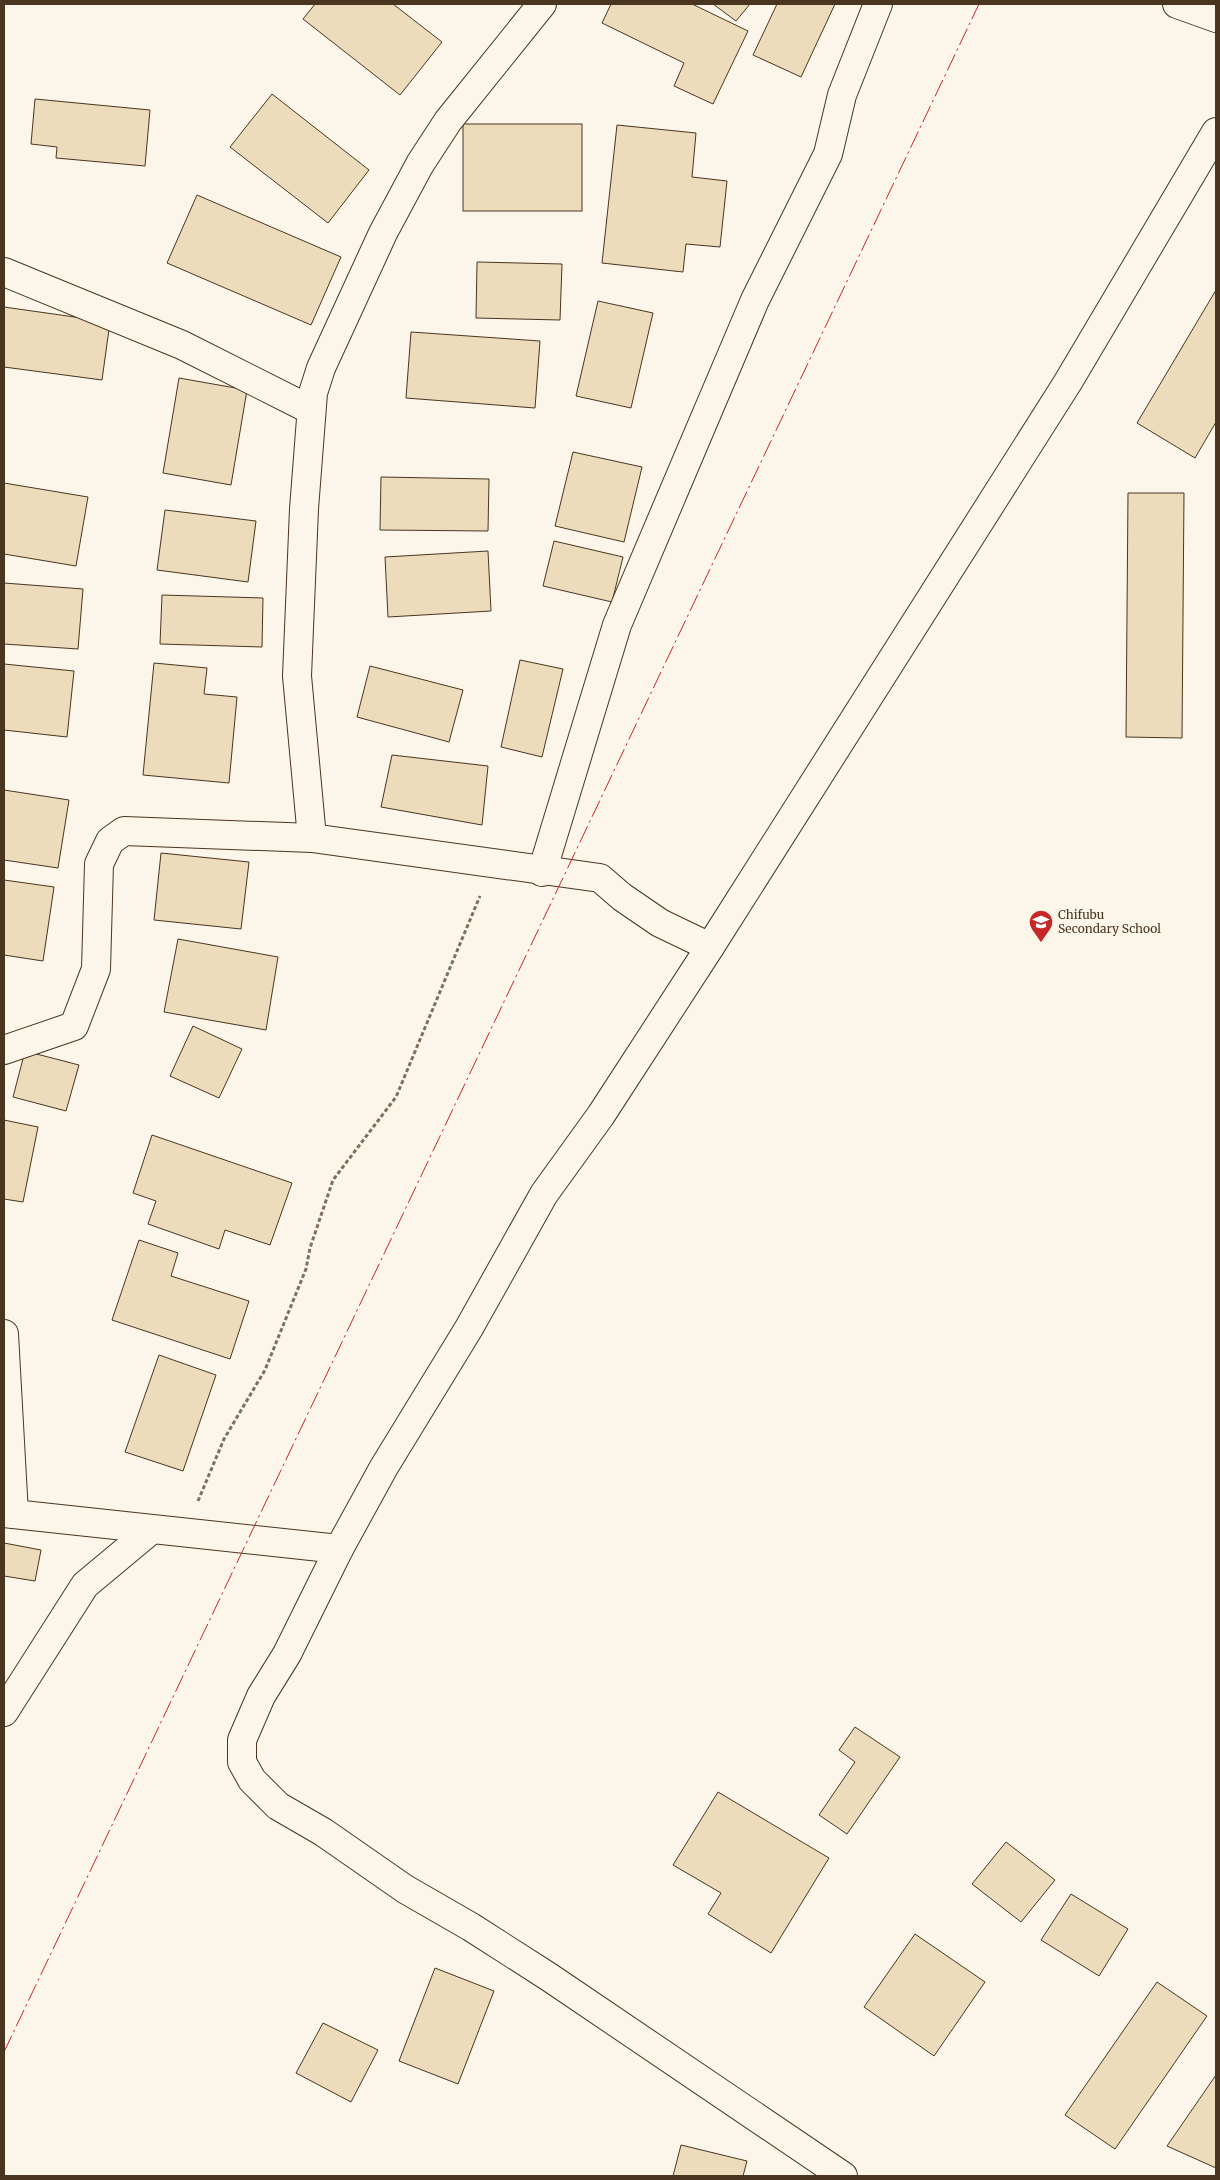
<svg xmlns="http://www.w3.org/2000/svg" width="1220" height="2180" font-family="Merriweather,serif">
  <style>
    .building { fill: #ecdcbc; stroke: #4a3520 }
    .lines { fill: none; stroke-linecap: round; stroke-linejoin: round }
    .minor-casing { stroke: #4a3520; stroke-width: 30 }
    .path { stroke: #7f6f5c; stroke-width: 3; stroke-dasharray: 4 2.5; stroke-linecap: butt }
    .minor { stroke: #fbf6e9; stroke-width: 28 }
    .power { stroke: #c62828; stroke-width: 1; stroke-dasharray: 18 4 2.5 4; stroke-linecap: butt }
    .labels { text-anchor: middle; stroke-width: 4; stroke-linejoin: round; paint-order: stroke }
    .poi-label { font-size: 12px; fill: #4a3520; stroke: #fbf6e9; text-anchor: start }
  </style>
  <rect width="100%" height="100%" fill="#fbf6e9"/>
  <g class="building">
    <path d="M315 4H393L442 42 400 95 303 19Z"/>
    <path d="M611 4H692L748 31 713 104 674 86 684 63 602 23Z"/>
    <path d="M713 4H750L736 21Z"/>
    <path d="M777 4H835L801 77 753 55Z"/>
    <path d="M272 94 369 170 328 223 230 147Z"/>
    <path d="M35 99 150 110 145 166 56 158 57 147 31 144Z"/>
    <rect x="463" y="124" width="119" height="87"/>
    <path d="M617 125 696 133 692 177 727 181 720 247 686 244 683 272 602 263Z"/>
    <path d="M197 195 341 257 311 325 167 263Z"/>
    <path d="M477 262 562 264 560 320 476 318Z"/>
    <path d="M1216 290V422L1195 458 1137 423Z"/>
    <path d="M598 301 653 313 631 408 576 396Z"/>
    <path d="M4 307 110 322 102 380 4 367Z"/>
    <path d="M411 332 540 341 535 408 406 398Z"/>
    <path d="M179 378 247 390 231 485 163 473Z"/>
    <path d="M573 452 642 467 624 542 555 526Z"/>
    <path d="M381 477 489 479 488 531 380 530Z"/>
    <path d="M4 483 88 497 76 566 4 554Z"/>
    <path d="M1128 493H1184L1182 738 1126 737Z"/>
    <path d="M165 510 256 521 248 582 157 570Z"/>
    <path d="M554 541 623 557 612 602 543 586Z"/>
    <path d="M488 551 491 611 388 617 385 557Z"/>
    <path d="M4 583 83 589 78 649 4 644Z"/>
    <path d="M162 595 263 598 262 647 160 644Z"/>
    <path d="M520 660 563 669 542 757 501 747Z"/>
    <path d="M154 663 207 668 204 694 237 697 229 783 143 775Z"/>
    <path d="M4 664 74 671 67 737 4 730Z"/>
    <path d="M370 666 463 690 449 742 357 717Z"/>
    <path d="M392 755 488 766 482 825 381 807Z"/>
    <path d="M4 790 69 800 58 868 4 860Z"/>
    <path d="M161 853 249 862 241 929 154 920Z"/>
    <path d="M4 880 54 887 43 961 4 955Z"/>
    <path d="M178 939 278 957 266 1030 164 1012Z"/>
    <path d="M193 1026 242 1049 219 1098 170 1076Z"/>
    <path d="M25 1051 79 1065 66 1111 13 1097Z"/>
    <path d="M4 1120 38 1127 23 1202 4 1199Z"/>
    <path d="M152 1135 292 1183 270 1245 225 1230 219 1249 148 1224 156 1201 133 1193Z"/>
    <path d="M139 1240 178 1253 171 1276 249 1301 230 1359 112 1320Z"/>
    <path d="M159 1355 216 1375 183 1471 125 1452Z"/>
    <path d="M4 1543 41 1550 35 1581 4 1576Z"/>
    <path d="M855 1727 900 1757 847 1834 819 1815 855 1762 839 1750Z"/>
    <path d="M718 1792 829 1858 771 1953 708 1914 721 1893 673 1865Z"/>
    <path d="M1006 1842 1055 1880 1021 1922 972 1884Z"/>
    <path d="M1071 1894 1128 1929 1099 1976 1041 1940Z"/>
    <path d="M915 1934 985 1982 934 2056 864 2007Z"/>
    <path d="M435 1968 494 1991 458 2084 399 2061Z"/>
    <path d="M1157 1982 1207 2016 1115 2149 1065 2115Z"/>
    <path d="M323 2023 378 2050 351 2102 296 2073Z"/>
    <path d="M1216 2075V2168L1167 2146Z"/>
    <path d="M681 2145 747 2161 743 2176H673Z"/>
  </g>
  <g class="lines">
    <defs>
      <g id="minor">
        <path d="M1177 4 1216 18"/>
        <path d="M4 272 182 345 311 410"/>
        <path d="M312 838 297 676 304 509 313 393 321 368 383 233 420 164 448 121 542 4"/>
        <path d="M542 872 617 625 755 300 828 154 842 95 878 4"/>
        <path d="M4 1050 74 1026 96 969 99 864 110 841 124 831 312 838 600 878 622 897 660 923 710 947"/>
        <path d="M4 1334 14 1514"/>
        <path d="M4 1513 339 1549"/>
        <path d="M4 1712 85 1585 151 1530"/>
        <path d="M843 2176 549 1977 471 1927 405 1889 323 1832 278 1806 252 1780 242 1762V1740L261 1696 287 1654 339 1549 384 1467 469 1328 544 1194 601 1115 710 947 1068 382 1216 132"/>
      </g>
    </defs>
    <use href="#minor" class="minor-casing"/>
    <path class="path" d="M198 1501 224 1439 265 1370 306 1269 310 1248 333 1180 396 1097 480 896"/>
    <use href="#minor" class="minor"/>
    <path class="power" d="M4 2052 979 4"/>
  </g>
  <defs>
    <symbol id="school-pin" viewBox="-11 -11 22 30"><path d="M0 17L-7.5 6A9.5 9.5 0 1 1 7.5 6Z" fill="#c62828" stroke="#fbf6e9"/><path d="M0-5L7-2L0 1L-7-2ZM-4 1L0 2.5L4 1V4Q0 6-4 4Z" fill="#fff"/></symbol>
  </defs>
  <g fill-rule="evenodd">
    <use href="#school-pin" x="1027" y="908" width="28" height="38"/>
  </g>
  <g class="labels">
    <g class="poi-label">
      <text x="1058" y="919">Chifubu<tspan x="1058" dy="14">Secondary School</tspan></text>
    </g>
  </g>
  <rect width="1220" height="2180" fill="none" stroke="#4a3520" stroke-width="10"/>
</svg>
